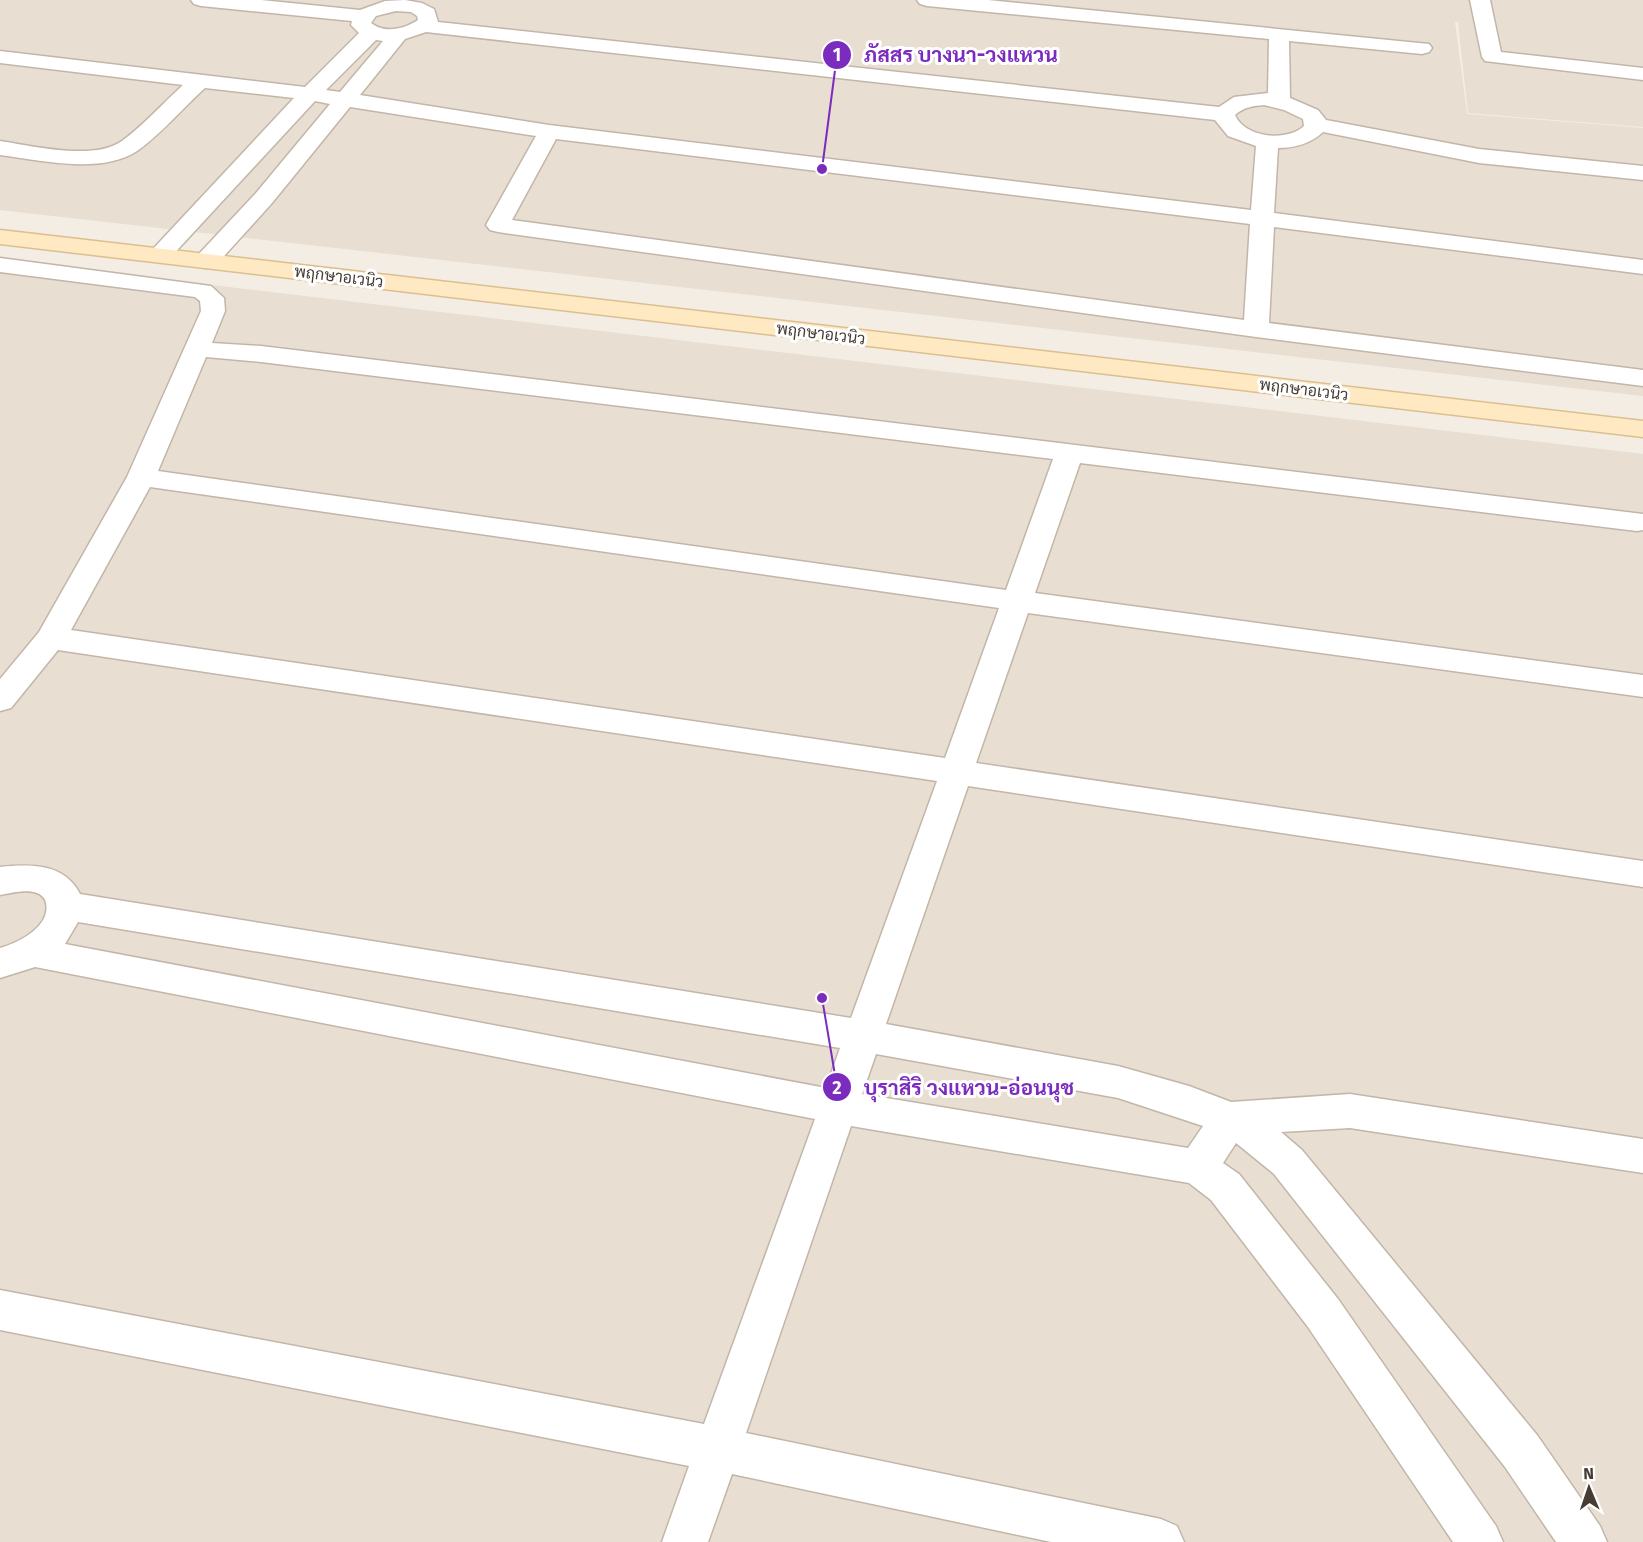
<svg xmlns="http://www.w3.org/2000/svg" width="1643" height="1542" font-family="'Fira Sans',Sarabun,sans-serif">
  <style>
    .residential { fill: #e8ded1 }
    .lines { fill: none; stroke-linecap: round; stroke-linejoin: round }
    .street-casing { stroke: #c2b6a8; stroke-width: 3 }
    .secondary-casing { stroke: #dbbf91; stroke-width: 3 }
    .street { fill: #fff; fill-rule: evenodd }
    .secondary { fill: #ffe9c2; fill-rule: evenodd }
    .labels { text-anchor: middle; stroke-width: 6; stroke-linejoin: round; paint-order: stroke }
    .far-street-label { font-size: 16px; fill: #463c33; stroke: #fff }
    .leader { fill: none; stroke: #7b2cbf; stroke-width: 2 }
    .callout-dot { fill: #7b2cbf; stroke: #fff; stroke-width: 2 }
    .mark-label { font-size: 18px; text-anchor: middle; font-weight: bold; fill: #fff }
    .callout-label { font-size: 21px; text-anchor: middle; font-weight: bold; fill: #7b2cbf; stroke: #fff; stroke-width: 6; stroke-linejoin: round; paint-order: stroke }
  </style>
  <rect width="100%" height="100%" fill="#f3ede3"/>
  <g class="residential">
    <path d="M0 0H1643V127L1468 113 1458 22H1455L1467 114 1643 128V396L0 210Z"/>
    <path d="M0 260 1643 454V1542H0Z"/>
  </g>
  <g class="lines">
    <defs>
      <g id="street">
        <path d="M191 0H261L360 10 385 1 405 0 422 3 434 9 438 22 1219 107 1234 97 1268 93 1269 39 927 6 920 4 917 0H988L1429 44 1432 48 1429 52 1422 54 1289 41 1290 98 1318 110 1326 120 1479 149 1643 166V180L1479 163 1323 132C1310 144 1295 148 1278 148L1274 213 1643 260V274L1274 227 1269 323 1643 370V386L1256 337 498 232 490 230 486 225 536 136 350 107 272 203 215 266 206 268 197 266 194 261 197 256 256 193 330 104 315 101 168 260 160 262 152 260 148 255 152 250 294 98 205 88C185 106 158 137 137 151 101 175 40 160 0 155V141C33 146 94 161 122 141 144 125 163 103 183 85L0 63V51L305 87 359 33 351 25 352 21 201 6 194 4ZM396 11 411 12 417 16 418 20C404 29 385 34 371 23L376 16ZM426 32 1215 120 1228 136 1256 146 1251 210 549 125 360 95 405 39ZM376 40 383 41 340 92 326 90ZM1264 105 1284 110 1303 119 1304 126C1287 142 1245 138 1235 115 1244 107 1253 106 1264 105ZM556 139 1250 224 1244 320 512 220Z"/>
        <path d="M1470 0H1490L1501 52 1643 68V80L1485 61 1482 57Z"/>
        <path d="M0 258 211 286 224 298 225 311 212 343 261 346 1643 514V530L1637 531 1080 463 1035 593 1643 675V697L1028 613 976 763 1643 861V887L968 786 886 1024 1118 1066 1189 1086 1231 1102 1350 1094 1643 1139V1173L1350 1128 1281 1132 1302 1150 1537 1435 1600 1526 1607 1542H1556L1505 1467 1274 1174 1236 1143 1223 1163 1239 1174 1338 1299 1496 1526 1503 1542H1453L1308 1327 1211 1200 1189 1183 851 1126 746 1433 1161 1519 1177 1526 1184 1542H1051L732 1474 708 1542H662L689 1466 0 1330V1290L704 1424 815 1119 35 967 0 978V948C18 943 51 927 46 903 45 898 42 895 37 893 27 889 11 893 0 895V867C31 864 64 863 80 894L851 1018 937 781 58 650 11 708 0 711V679L39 632 127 477 201 311 200 301 195 297 0 272ZM206 357 261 362 1053 459 1006 590 158 471ZM150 487 999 608 945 758 71 630ZM78 922 840 1048 826 1088 65 944ZM876 1054 1118 1098 1203 1126 1188 1148 862 1094Z"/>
      </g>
      <path id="secondary" d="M0 230 1643 421V437L0 244Z"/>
    </defs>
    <use href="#street" class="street-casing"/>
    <use href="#secondary" class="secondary-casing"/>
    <use href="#street" class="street"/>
    <use href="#secondary" class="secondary"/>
  </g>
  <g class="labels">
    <g class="far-street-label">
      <text transform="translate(339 276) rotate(7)" y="6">พฤกษาอเวนิว</text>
      <text transform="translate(821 333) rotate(7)" y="6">พฤกษาอเวนิว</text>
      <text transform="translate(1304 389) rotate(7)" y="6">พฤกษาอเวนิว</text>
    </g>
  </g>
  <path class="leader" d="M822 169L837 55M822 998L837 1087"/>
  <g class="callout-dot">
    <circle cx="822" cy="169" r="6"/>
    <circle cx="822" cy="998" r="6"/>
    <circle cx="837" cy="55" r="15"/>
    <circle cx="837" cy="1087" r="15"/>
  </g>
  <g class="mark-label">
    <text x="837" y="61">1</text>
    <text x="837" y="1094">2</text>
  </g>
  <g class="callout-label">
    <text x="961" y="62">ภัสสร บางนา-วงแหวน</text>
    <text x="969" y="1095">บุราสิริ วงแหวน-อ่อนนุช</text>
  </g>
  <g transform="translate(1589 1488) rotate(358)" stroke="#ffffff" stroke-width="4.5" paint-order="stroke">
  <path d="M0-4.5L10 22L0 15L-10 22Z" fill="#463c33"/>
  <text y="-9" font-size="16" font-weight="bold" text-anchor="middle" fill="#463c33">N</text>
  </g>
</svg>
